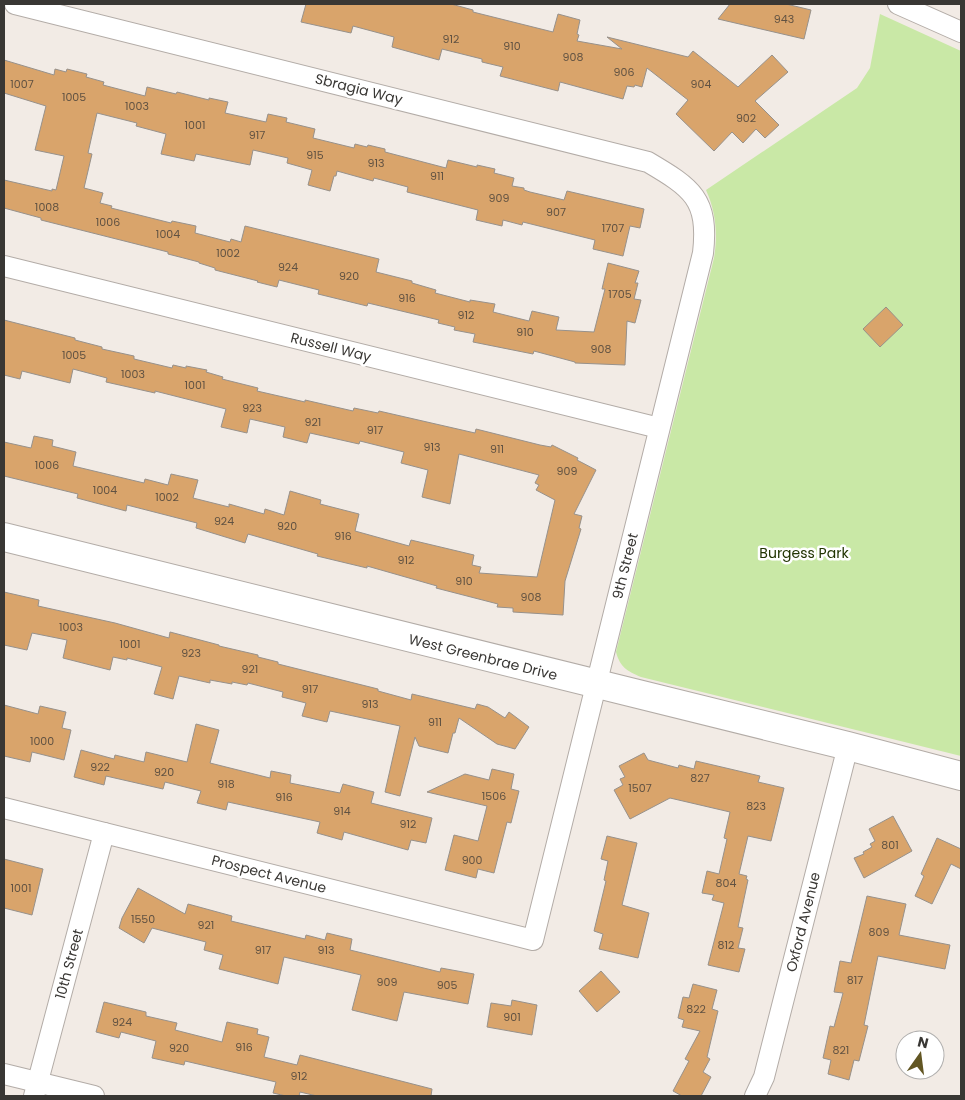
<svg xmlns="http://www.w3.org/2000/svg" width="965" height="1100" font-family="Poppins,sans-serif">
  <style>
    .green { fill: #c9e8a6 }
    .building { fill: #d9a46b; stroke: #97918b }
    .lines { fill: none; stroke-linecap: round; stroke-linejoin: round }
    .street-casing { stroke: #b3aca7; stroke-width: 22 }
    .secondary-casing { stroke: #b3aca7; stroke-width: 30 }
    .street { stroke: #fff; stroke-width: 20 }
    .secondary { stroke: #fff; stroke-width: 28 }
    .labels { text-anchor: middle; stroke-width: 5; stroke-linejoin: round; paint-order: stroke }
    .number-label { font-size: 11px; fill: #615242 }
    .street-label { font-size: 14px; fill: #393734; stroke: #fff }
    .park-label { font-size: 14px; fill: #223503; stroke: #fff }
  </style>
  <rect width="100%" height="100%" fill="#f2ebe5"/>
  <path class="green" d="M880 14 961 51V756L641 677C627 671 620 667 616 652L714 258C718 234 716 212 706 190L857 88 870 68Z"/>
  <g class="building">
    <path d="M306 4H451L473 10V12L553 32 558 14 580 20 577 34 579 35 577 41 622 49 607 37 688 57 693 51 738 87 772 55 788 72 755 101 779 125 765 138 756 129 743 143 732 132 714 151 676 114 688 100 647 68 642 87 635 85 634 87 627 86 623 99 560 82 558 91 500 76 503 67 482 62V59L442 49 439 60 392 47 394 37 353 26 351 33 301 22Z"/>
    <path d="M730 4H786L811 10 804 39 718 19Z"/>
    <path d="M4 60 54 75 55 69 66 72 67 69 87 74 86 77 104 82 103 85 145 96 147 87 176 94 177 92 209 100V98L228 102 225 113 266 122 268 114 287 118 286 122 315 129 313 138 354 148 355 144 367 147 368 145 385 149V152L446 168 448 160 477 167V165L495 169 494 173 514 178 512 186 524 188V190L530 192 564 200 567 191 644 209 640 228 630 226 623 256 593 249 595 240 523 222 522 225 503 220 502 226 476 220 478 210 407 192 408 187 374 178 373 181 337 171 336 176H334L330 191 308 185 312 170 287 163 288 158 253 150 250 165 196 154 194 161 161 154 166 134 136 126 137 123 97 113 88 153 92 154 84 188 103 193 100 203 112 206 111 208 171 223 172 221 196 226 195 233 230 242 231 239 241 242 245 226 379 259 376 272 412 281V283L436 290 435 293 470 302V300L495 304 493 312 529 321 532 311 559 317 556 330 594 332 605 289H602L608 263 639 271 635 283H638L634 299 641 300 635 323 627 321 625 365 575 363V362L534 351 533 354 473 342 475 334 454 330 455 327 438 323 439 320 368 303 367 306 318 294 319 290 279 280 277 287 257 282 258 281 215 270V268L199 263V262L168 254V252L41 220V218L4 208V180L52 191V189L56 190 64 156 35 150 46 106 4 93Z"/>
    <path d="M886 307 903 325 880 347 863 329Z"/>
    <path d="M4 320 75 338V340L102 347V349L134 356V359L172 368 173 365 186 368V366L207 370 206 372 223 377 222 379 258 388 257 391 305 402V400L353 411 354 408 378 413 379 411 475 433 476 429 540 445 551 447 552 445 578 458 577 460 596 470 574 514 582 516 579 528 581 529 565 581 563 615 513 612V608L497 607 498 604 436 588 437 586 367 566V568L317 556 318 554 248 534 245 543 196 528 197 523 127 505 126 511 77 498 78 494 4 476V442L31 448 34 436 53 440 52 446 76 452 73 466 144 483 145 479 168 485 171 474 198 480 193 498 229 507V504L264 514 265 509 284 515 290 491 321 500 320 504 359 514 355 531 409 546 411 540 474 555 472 565 481 567 479 573 537 577 555 500 536 490 539 485 535 483 539 475 459 454 450 504 422 497 428 470 401 463 404 452 360 441 359 444 310 433 307 443 283 437 285 427 250 419 247 433 221 427 226 409 155 391V393L106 382 107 378 73 369 70 383 22 371 20 379 4 375Z"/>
    <path d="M4 592 39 600 38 606 115 623 169 638 170 632 219 645V646L258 655V657L278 662V664L378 689V691L411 700 412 694 475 709 477 704 488 707 505 718 509 712 529 727 515 749 497 744 459 718 455 733H453L448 753 419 746 415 737 400 796 385 792 400 726 330 711 327 722 302 716 306 703 282 697 283 692 248 683 247 685 232 682V684L210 680V683L179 676 173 699 154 694 162 667 127 658V660L113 657 110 670 63 658 67 640 32 633 27 650 4 645Z"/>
    <path d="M4 705 38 714 40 706 66 712 62 728 71 730 64 760 32 752 30 762 4 756Z"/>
    <path d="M196 724 219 730 210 763 270 778 271 771 291 775 290 783 340 793 343 784 374 792 371 803 432 818 426 843 411 840 408 850 344 832 342 840 317 833 320 822 228 802 226 810 197 803 201 791 165 782 163 789 106 776 104 785 74 777 81 750 114 759 115 755 144 762 146 752 187 762Z"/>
    <path d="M644 753 648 760 678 768 679 765 694 769 696 761 760 776 758 782 784 788 771 841 748 836 739 874 747 876 746 879 748 880 738 927 743 928 738 948 745 949 739 972 708 965 724 903 712 900 714 895 702 893 707 871 719 874 727 839 724 838 730 812 670 798 630 819 614 790 623 785 620 779 625 777 619 766Z"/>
    <path d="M492 769 514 774 511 789 519 791 511 823 507 822 494 873 478 869 476 878 445 870 454 835 478 841 487 806 427 792 465 774 489 780Z"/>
    <path d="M893 816 912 851 864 878 854 858 864 854 863 852 872 847 870 844 875 841 869 829Z"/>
    <path d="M607 836 637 843 622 905 649 913 638 958 599 949 603 934 594 931 606 881 604 880 608 861 601 859Z"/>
    <path d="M937 838 961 849V869L951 864 932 904 915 896 924 876 921 874Z"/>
    <path d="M4 859 43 869 32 915 4 908Z"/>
    <path d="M138 888 185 914 188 904 232 916 231 921 305 939 306 935 325 940 327 933 352 939 350 950 440 972 441 968 474 974 468 1004 404 992 397 1021 352 1010 361 975 284 957 278 984 219 969 223 955 204 950 206 942 152 928 144 943 119 928 122 918Z"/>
    <path d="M867 896 906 904 899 935 950 945 945 969 878 956 864 1025 868 1026 859 1061 854 1060 849 1080 828 1074 831 1060 823 1058 830 1026 834 1027 843 993 834 992 840 961 851 963Z"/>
    <path d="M601 971 620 992 597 1012 579 991Z"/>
    <path d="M693 984 717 990 712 1009 718 1011 707 1057 710 1059 703 1072 711 1077 701 1096H682L673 1091 689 1061 685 1059 700 1031 682 1027 684 1020 678 1018 683 997 689 998Z"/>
    <path d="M512 1000 537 1005 532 1035 487 1027 491 1003 511 1006Z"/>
    <path d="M104 1002 146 1012V1016L177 1023 175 1030 222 1042 227 1022 258 1029 257 1034 269 1037 264 1057 297 1065 300 1055 432 1089 431 1096H317L300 1092 299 1096H286L273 1093 276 1082 185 1061 184 1065 152 1058 156 1041 121 1032 119 1038 96 1032Z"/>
  </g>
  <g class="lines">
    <defs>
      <g id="street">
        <path d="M898 4 961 32"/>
        <path d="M4 266 659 428"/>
        <path d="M4 808 533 940 703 253C709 199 692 188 648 162L15 4"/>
        <path d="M4 1074 94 1096"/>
        <path d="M34 1096 104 833"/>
        <path d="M755 1096 764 1077 848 746"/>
      </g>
      <path id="secondary" d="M4 537 848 746 961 776"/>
    </defs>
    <use href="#street" class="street-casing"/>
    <use href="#secondary" class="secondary-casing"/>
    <use href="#street" class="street"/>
    <use href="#secondary" class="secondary"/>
  </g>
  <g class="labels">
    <g class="number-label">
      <text x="784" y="23">943</text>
      <text x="451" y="43">912</text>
      <text x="512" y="50">910</text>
      <text x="573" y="61">908</text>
      <text x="624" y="76">906</text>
      <text x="22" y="88">1007</text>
      <text x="701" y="88">904</text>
      <text x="74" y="101">1005</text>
      <text x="137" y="110">1003</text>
      <text x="746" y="122">902</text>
      <text x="195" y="129">1001</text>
      <text x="257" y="139">917</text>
      <text x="315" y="159">915</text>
      <text x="376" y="167">913</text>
      <text x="437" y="180">911</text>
      <text x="499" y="202">909</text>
      <text x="47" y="211">1008</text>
      <text x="556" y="216">907</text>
      <text x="108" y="226">1006</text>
      <text x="613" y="232">1707</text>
      <text x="168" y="238">1004</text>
      <text x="228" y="257">1002</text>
      <text x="288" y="271">924</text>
      <text x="349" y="280">920</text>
      <text x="620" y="298">1705</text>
      <text x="407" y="302">916</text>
      <text x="466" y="319">912</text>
      <text x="525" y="336">910</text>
      <text x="601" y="353">908</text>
      <text x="74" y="359">1005</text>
      <text x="133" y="378">1003</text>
      <text x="195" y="389">1001</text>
      <text x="252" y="412">923</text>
      <text x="313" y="426">921</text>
      <text x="375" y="434">917</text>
      <text x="432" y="451">913</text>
      <text x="497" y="453">911</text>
      <text x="47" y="469">1006</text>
      <text x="567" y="475">909</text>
      <text x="105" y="494">1004</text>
      <text x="167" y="501">1002</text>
      <text x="224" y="525">924</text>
      <text x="287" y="530">920</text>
      <text x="343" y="540">916</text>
      <text x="406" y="564">912</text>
      <text x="464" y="585">910</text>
      <text x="531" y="601">908</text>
      <text x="71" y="631">1003</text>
      <text x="130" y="648">1001</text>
      <text x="191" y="657">923</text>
      <text x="250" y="673">921</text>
      <text x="310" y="693">917</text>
      <text x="370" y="708">913</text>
      <text x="435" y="726">911</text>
      <text x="42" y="745">1000</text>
      <text x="100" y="771">922</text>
      <text x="164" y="776">920</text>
      <text x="700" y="782">827</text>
      <text x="226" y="788">918</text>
      <text x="640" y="792">1507</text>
      <text x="494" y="800">1506</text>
      <text x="284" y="801">916</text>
      <text x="756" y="810">823</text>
      <text x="342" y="815">914</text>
      <text x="408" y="828">912</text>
      <text x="890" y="849">801</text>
      <text x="472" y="864">900</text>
      <text x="726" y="887">804</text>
      <text x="21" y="892">1001</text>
      <text x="143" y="923">1550</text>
      <text x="206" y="929">921</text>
      <text x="879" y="936">809</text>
      <text x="726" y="949">812</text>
      <text x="263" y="954">917</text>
      <text x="326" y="954">913</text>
      <text x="855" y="984">817</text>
      <text x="387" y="986">909</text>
      <text x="447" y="989">905</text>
      <text x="696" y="1013">822</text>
      <text x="512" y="1021">901</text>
      <text x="122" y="1026">924</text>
      <text x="244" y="1051">916</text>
      <text x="179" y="1052">920</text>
      <text x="841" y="1054">821</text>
      <text x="299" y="1080">912</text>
    </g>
    <g class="street-label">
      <text transform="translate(359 89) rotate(14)" y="5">Sbragia Way</text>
      <text transform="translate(331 347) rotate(14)" y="5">Russell Way</text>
      <text transform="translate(625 566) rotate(-76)" y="5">9th Street</text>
      <text transform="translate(483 657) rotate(14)" y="5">West Greenbrae Drive</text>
      <text transform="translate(269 874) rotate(14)" y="5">Prospect Avenue</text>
      <text transform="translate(803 922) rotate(-76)" y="5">Oxford Avenue</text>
      <text transform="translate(69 964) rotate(-75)" y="5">10th Street</text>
    </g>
    <g class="park-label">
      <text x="804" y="558">Burgess Park</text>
    </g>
  </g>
  <rect width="965" height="1100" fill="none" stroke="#393734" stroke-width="10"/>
  <g transform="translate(920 1055) rotate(14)"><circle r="24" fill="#ffffff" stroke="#b0afae"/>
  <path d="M0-4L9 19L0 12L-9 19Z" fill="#625623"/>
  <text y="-8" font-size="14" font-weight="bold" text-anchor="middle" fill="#393734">N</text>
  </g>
</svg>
